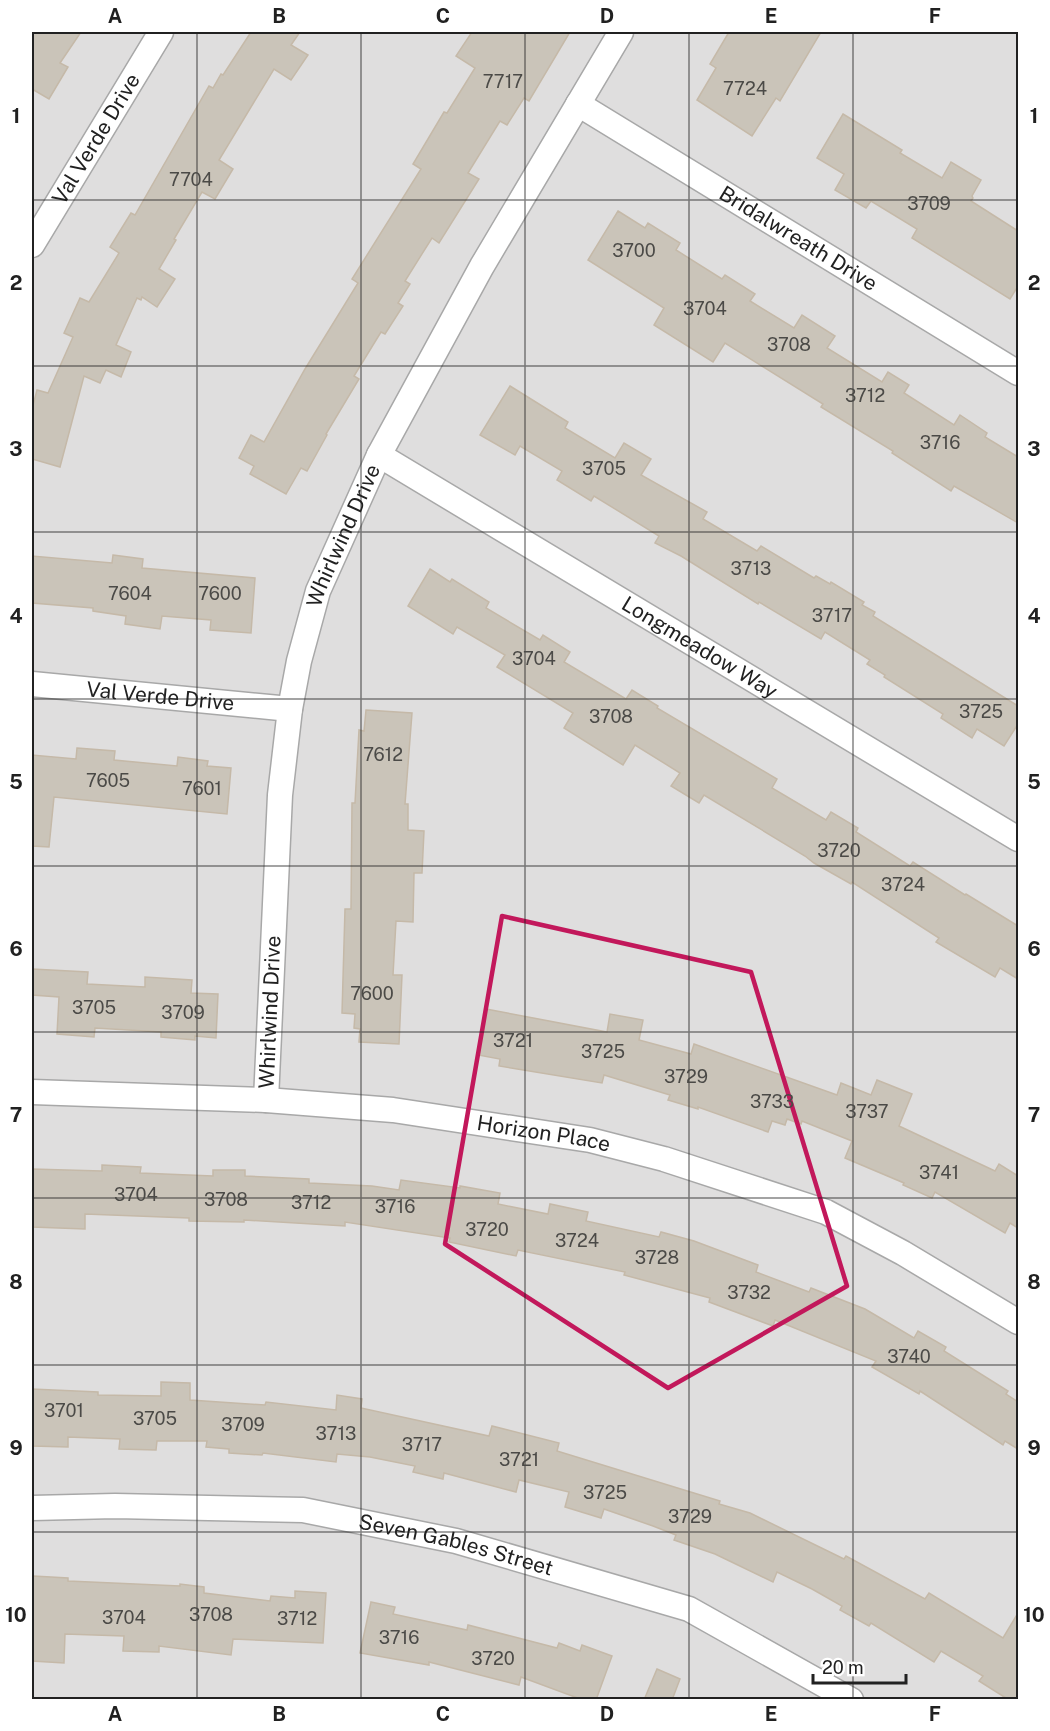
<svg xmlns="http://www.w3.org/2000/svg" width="1050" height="1731" font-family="'Public Sans',sans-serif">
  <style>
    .residential { fill: #dfdede }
    .building { fill: #cac4b9; stroke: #c5b9a8; stroke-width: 1.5 }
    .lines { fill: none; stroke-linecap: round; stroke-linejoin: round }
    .minor-casing { stroke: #a8a8a8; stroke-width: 27 }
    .minor { stroke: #fff; stroke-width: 24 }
    .marked { fill: none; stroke: #c2185b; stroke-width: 4.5; stroke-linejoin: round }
    .grid { fill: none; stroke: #212121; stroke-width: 1.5; stroke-opacity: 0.55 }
    .labels { text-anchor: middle; stroke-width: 6; stroke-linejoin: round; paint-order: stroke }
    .number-label { font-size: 18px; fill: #4b4a47 }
    .street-label { font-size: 21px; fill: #212121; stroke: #fff }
    .neatline { fill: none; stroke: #212121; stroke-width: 2 }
    .grid-label { font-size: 20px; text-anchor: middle; font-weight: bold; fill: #212121 }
  </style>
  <rect width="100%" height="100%" fill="#f2f0e7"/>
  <rect class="residential" x="32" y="32" width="986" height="1667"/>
  <g class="building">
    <path d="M32 32H81L60 63 68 67 49 99 32 89Z"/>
    <path d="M251 32H300L291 45 308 55 291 80 274 69 219 160 233 169 215 199 202 192 174 239 176 240 159 269 175 279 157 307 142 297 141 300 137 298 116 345 131 352 121 377 106 370 100 383 84 376 60 467 32 459V409L37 390 48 393 73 337 64 333 80 298 89 302 119 253 110 247 131 213 135 215 209 86 213 88 221 74 223 75Z"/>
    <path d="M472 32H570L529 101 524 98 507 125 500 121 468 173 479 179 439 243 432 238 405 281 410 284 398 303 403 306 385 334 381 332 354 376 359 379 326 434 327 435 307 471 301 468 286 494 250 474 254 466 239 458 251 435 264 442 305 369 358 283 352 279 421 169 413 164 444 112 447 113 475 68 456 56Z"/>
    <path d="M729 32H821L780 101 776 98 752 136 697 100 716 68 710 64Z"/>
    <path d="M843 114 902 150 900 153 942 178 951 162 981 180 972 196 973 198 971 201 1018 231V286L1010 299 912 238 917 229 871 201 866 208 835 190 844 174 817 158Z"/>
    <path d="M618 211 645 228 648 223 680 243 676 250 722 279 725 275 755 294 750 301 794 328 802 315 835 336 827 348 882 382 888 372 909 385 904 393 954 425 960 415 987 433 985 437 1018 457V523L954 486 951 491 892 453 893 451 821 407 823 404 725 343 713 362 654 325 664 308 588 260Z"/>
    <path d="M510 386 568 422 565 428 615 458 624 443 651 459 641 475 707 512 703 519 757 551 761 546 814 578 816 576 830 584 831 582 864 602 862 605 875 612 873 616 1018 706V724L1004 746 977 729 972 738 941 718 943 714 884 677 885 675 867 664 870 660 825 632 821 639 759 602 758 604 681 556 655 543 659 536 594 496 591 501 557 480 562 471 520 446 515 455 480 435Z"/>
    <path d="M113 555 143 559 142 568 255 578 251 633 210 630 211 620 162 616 160 629 125 624 126 616 93 611V608L32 603V556L112 563Z"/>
    <path d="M430 569 450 582 452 579 489 602 486 608 540 640 543 635 570 652 564 662 626 699 632 690 658 706 657 708 777 779 772 788 826 820 831 812 858 828 856 832 910 866 913 862 965 895 966 894 1018 926V979L1000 968 995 977 936 942 939 938 852 882 851 884 814 863 805 856 704 795 699 803 671 786 680 773 635 745 623 765 564 728 573 713 497 667 505 655 457 627 453 634 408 606Z"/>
    <path d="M366 710 412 713 405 804H408V830L424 831 422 873H414L413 922 396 921 393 975H402L399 1044 359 1042 360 1029 354 1028 355 1014 342 1013 345 909H351L352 803H355L359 730 364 731Z"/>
    <path d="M77 748 115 751 114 760 177 766 178 757 208 761 207 766 231 768 227 814 54 797 49 847 32 846V755L76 759Z"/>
    <path d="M32 969 88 972 87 984 145 987V977L192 980 191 993 218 994 216 1038 195 1036V1040L161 1037V1032L95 1028 94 1037 57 1034 59 997 32 995Z"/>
    <path d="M486 1009 607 1032 610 1014 643 1020 639 1040 691 1054 694 1044 837 1095 841 1083 871 1095 877 1080 912 1094 899 1126 995 1171 999 1164 1018 1176V1228L1010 1223 1005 1233 935 1192 932 1198 903 1185 904 1183 845 1158 852 1141 802 1121 801 1124 787 1119 785 1125 772 1121 768 1132 698 1107V1109L668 1100 670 1095 604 1075 602 1083 499 1066 500 1059 478 1055Z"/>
    <path d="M102 1165 141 1167 140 1173 213 1176V1170H245V1176L309 1179V1183L372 1186 399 1190 401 1180 460 1188V1186L500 1193 498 1204 548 1214 550 1204 588 1212 586 1221 659 1237 661 1232 694 1241 758 1265 756 1272 809 1292 811 1288 865 1309 914 1338 918 1331 946 1347 944 1351 1008 1391 1006 1394 1018 1402V1449L1005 1441 1003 1445 920 1391 919 1394 872 1367 876 1361 775 1320 773 1326 709 1302 710 1298 624 1275 625 1272 518 1250 516 1256 449 1242 450 1238 345 1222V1226L244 1220V1222L189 1221V1218L85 1214V1229L32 1227V1169L102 1171Z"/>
    <path d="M161 1382 190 1383V1400L265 1405 266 1402 336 1410 337 1395 362 1399 361 1408 489 1436 492 1426 559 1443 557 1451 720 1501 719 1504 750 1513 844 1559 846 1556 925 1599 929 1593 1003 1638 1018 1613V1700H1009L979 1681 983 1676 941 1651 934 1662 871 1623 869 1626 840 1610 842 1606 812 1589 777 1572 773 1582 715 1554 674 1540 676 1535 653 1526 604 1509 601 1518 565 1507 569 1492 519 1480 516 1492 444 1473 443 1479 413 1472 415 1466 370 1457 337 1454 336 1462 263 1453 262 1455 229 1453V1449L206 1447 207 1441H157L156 1450 119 1449 120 1439 68 1437V1447L32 1446V1389L98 1392V1395L161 1396Z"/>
    <path d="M33 1576 68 1578V1581L180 1586V1584L204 1587V1593L270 1601 271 1596 295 1598V1591L326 1593 323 1643 233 1639 231 1655 159 1646V1652L123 1651 124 1636 65 1634 64 1663 32 1661Z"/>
    <path d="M371 1602 395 1607 393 1614 467 1630 468 1625 557 1648 559 1643 580 1651 582 1645 612 1656 596 1700H583L521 1677 519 1685 429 1662V1665L360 1653Z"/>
    <path d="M657 1669 680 1679 672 1700H644Z"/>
  </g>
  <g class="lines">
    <defs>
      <g id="minor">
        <path id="s1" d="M578 104 1018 373"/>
        <path id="s2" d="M32 245 161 32"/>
        <path id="s3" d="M379 455 1018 839"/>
        <path id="s4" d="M32 684 290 709"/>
        <path id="s5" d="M32 1092 266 1100 393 1110 590 1140 664 1159 826 1212 903 1253 1018 1322"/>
        <path id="s6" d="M266 1100 280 795 290 709 299 661 318 591 379 455 482 266 621 32"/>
        <path id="s7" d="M32 1508 115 1506 303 1510 456 1541 689 1609 851 1700"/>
      </g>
    </defs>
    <use href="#minor" class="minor-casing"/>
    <use href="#minor" class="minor"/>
  </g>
  <path class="marked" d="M502 916 751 972 847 1286 668 1388 445 1244Z"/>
  <path class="grid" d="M197 32V1700M361 32V1700M525 32V1700M689 32V1700M853 32V1700M32 200H1018M32 366H1018M32 532H1018M32 699H1018M32 866H1018M32 1032H1018M32 1198H1018M32 1365H1018M32 1532H1018"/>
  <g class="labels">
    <g class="number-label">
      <text x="503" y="88">7717</text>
      <text x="745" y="95">7724</text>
      <text x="191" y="186">7704</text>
      <text x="929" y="210">3709</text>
      <text x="634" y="257">3700</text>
      <text x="705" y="315">3704</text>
      <text x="789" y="351">3708</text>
      <text x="865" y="402">3712</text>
      <text x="940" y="449">3716</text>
      <text x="604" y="475">3705</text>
      <text x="751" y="575">3713</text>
      <text x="130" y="600">7604</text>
      <text x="220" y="600">7600</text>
      <text x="832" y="622">3717</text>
      <text x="534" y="665">3704</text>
      <text x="981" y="718">3725</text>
      <text x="611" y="723">3708</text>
      <text x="383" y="761">7612</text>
      <text x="108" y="787">7605</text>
      <text x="202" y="795">7601</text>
      <text x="839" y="857">3720</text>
      <text x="903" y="891">3724</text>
      <text x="372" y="1000">7600</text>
      <text x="94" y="1014">3705</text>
      <text x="183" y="1019">3709</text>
      <text x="513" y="1047">3721</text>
      <text x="603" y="1058">3725</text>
      <text x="686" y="1083">3729</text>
      <text x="772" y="1108">3733</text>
      <text x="867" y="1118">3737</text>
      <text x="939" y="1179">3741</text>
      <text x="136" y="1201">3704</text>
      <text x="226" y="1206">3708</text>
      <text x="311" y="1209">3712</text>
      <text x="395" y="1213">3716</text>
      <text x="487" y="1236">3720</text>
      <text x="577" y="1247">3724</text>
      <text x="657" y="1264">3728</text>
      <text x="749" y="1299">3732</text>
      <text x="909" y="1363">3740</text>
      <text x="64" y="1417">3701</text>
      <text x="155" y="1425">3705</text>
      <text x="243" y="1431">3709</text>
      <text x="336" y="1440">3713</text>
      <text x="422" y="1451">3717</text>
      <text x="519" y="1466">3721</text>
      <text x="605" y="1499">3725</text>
      <text x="690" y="1523">3729</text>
      <text x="211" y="1621">3708</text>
      <text x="124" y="1624">3704</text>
      <text x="297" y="1625">3712</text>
      <text x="399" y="1644">3716</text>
      <text x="493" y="1665">3720</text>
    </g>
    <g class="street-label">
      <text dy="7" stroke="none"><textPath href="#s2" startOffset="124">Val Verde Drive</textPath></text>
      <text dy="7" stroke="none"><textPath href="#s1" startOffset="258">Bridalwreath Drive</textPath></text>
      <text dy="7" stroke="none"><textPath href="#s6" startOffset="574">Whirlwind Drive</textPath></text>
      <text dy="7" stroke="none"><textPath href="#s3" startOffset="374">Longmeadow Way</textPath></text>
      <text dy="7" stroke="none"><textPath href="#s4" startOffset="129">Val Verde Drive</textPath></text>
      <text dy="7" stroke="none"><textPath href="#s6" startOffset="88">Whirlwind Drive</textPath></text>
      <text dy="7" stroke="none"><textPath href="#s5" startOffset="514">Horizon Place</textPath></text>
      <text dy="7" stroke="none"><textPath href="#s7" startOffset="428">Seven Gables Street</textPath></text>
    </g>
  </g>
  <rect width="1050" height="1731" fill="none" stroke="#ffffff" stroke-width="66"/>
  <path d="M813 1674v9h93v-9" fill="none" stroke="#212121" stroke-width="3"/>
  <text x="822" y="1674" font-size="18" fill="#212121" stroke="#ffffff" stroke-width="4.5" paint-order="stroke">20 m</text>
  <rect x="33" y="33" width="984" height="1665" class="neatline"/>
  <g class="grid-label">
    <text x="115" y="23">A</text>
    <text x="279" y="23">B</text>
    <text x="443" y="23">C</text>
    <text x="607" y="23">D</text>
    <text x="771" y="23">E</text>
    <text x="935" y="23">F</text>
    <text x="16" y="123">1</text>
    <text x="1034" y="123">1</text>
    <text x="16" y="290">2</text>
    <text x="1034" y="290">2</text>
    <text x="16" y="456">3</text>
    <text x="1034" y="456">3</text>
    <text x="16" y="623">4</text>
    <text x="1034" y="623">4</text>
    <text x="16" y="789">5</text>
    <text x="1034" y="789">5</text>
    <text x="16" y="956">6</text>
    <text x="1034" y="956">6</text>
    <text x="16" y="1122">7</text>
    <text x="1034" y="1122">7</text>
    <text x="16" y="1289">8</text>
    <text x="1034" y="1289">8</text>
    <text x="16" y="1455">9</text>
    <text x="1034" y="1455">9</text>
    <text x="16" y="1622">10</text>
    <text x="1034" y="1622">10</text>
    <text x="115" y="1721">A</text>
    <text x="279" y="1721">B</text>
    <text x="443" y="1721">C</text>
    <text x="607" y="1721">D</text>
    <text x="771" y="1721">E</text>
    <text x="935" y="1721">F</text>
  </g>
</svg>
